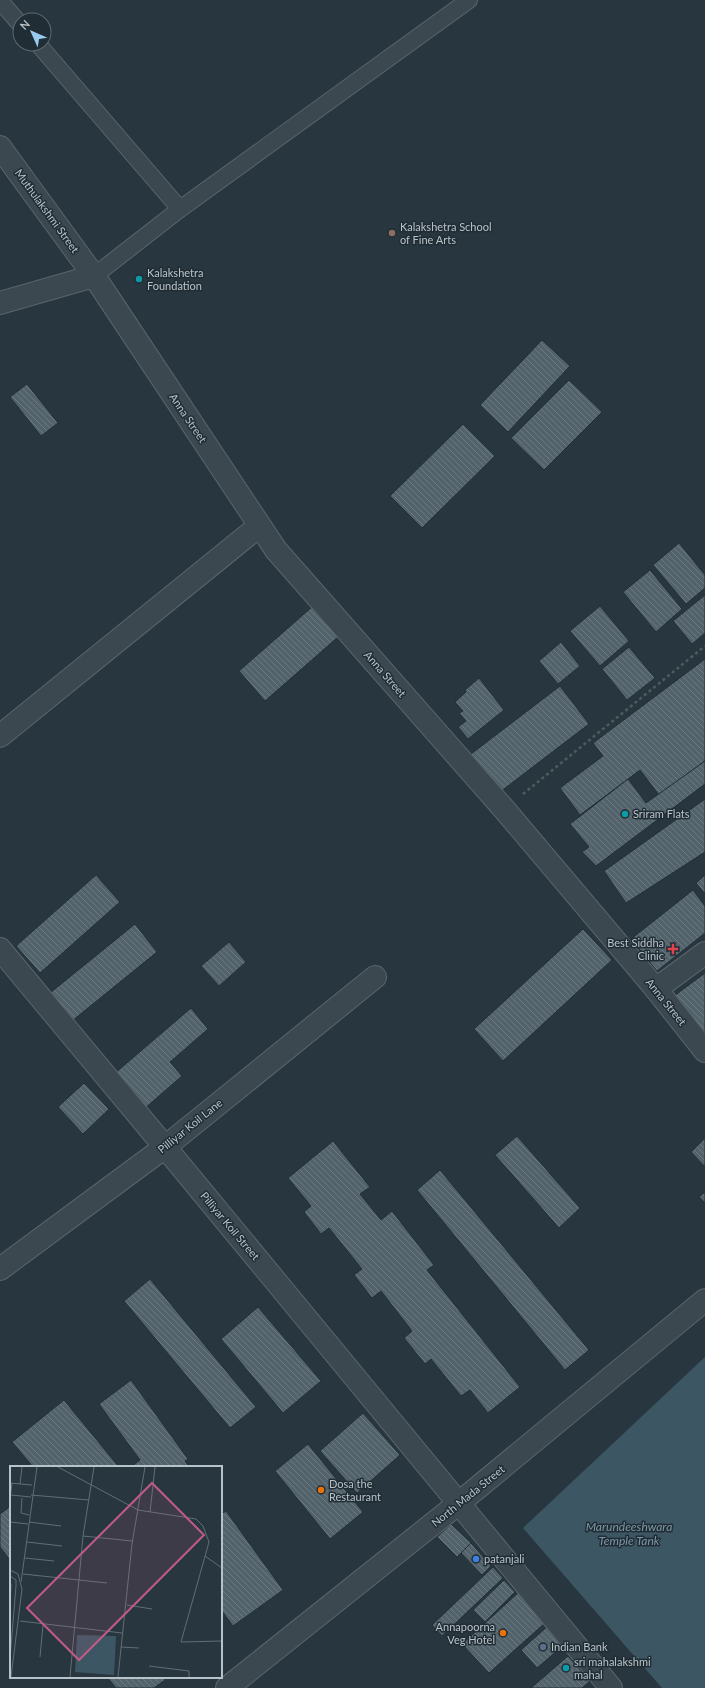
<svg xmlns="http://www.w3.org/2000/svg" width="705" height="1688" font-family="Lato,sans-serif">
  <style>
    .water { fill: #3d5664 }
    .building { fill: url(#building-back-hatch); stroke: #232f36 }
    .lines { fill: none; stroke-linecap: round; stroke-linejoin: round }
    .lane-casing { stroke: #5a656c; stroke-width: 18 }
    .street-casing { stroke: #5a656c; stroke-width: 24 }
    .path { stroke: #4a5e5c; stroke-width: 2.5; stroke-dasharray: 3 3; stroke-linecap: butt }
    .lane { stroke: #3c484f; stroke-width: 16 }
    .street { stroke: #3c484f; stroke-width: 22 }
    .education-dot { fill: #8d6e63; stroke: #212d34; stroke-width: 1.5 }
    .culture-dot { fill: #0f9aa8; stroke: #212d34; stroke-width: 1.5 }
    .health-dot { fill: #e0444e; stroke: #212d34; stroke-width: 1.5 }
    .food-dot { fill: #e8710a; stroke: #212d34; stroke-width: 1.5 }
    .shop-dot { fill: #3f7fe0; stroke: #212d34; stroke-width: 1.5 }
    .service-dot { fill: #5c6f8a; stroke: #212d34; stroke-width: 1.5 }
    .labels { text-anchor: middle; stroke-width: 3; stroke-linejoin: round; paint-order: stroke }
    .street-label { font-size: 11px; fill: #b8c2c9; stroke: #212d34 }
    .poi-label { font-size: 11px; fill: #b8c2c9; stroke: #212d34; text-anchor: start }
    .water-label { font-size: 12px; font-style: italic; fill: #7c98aa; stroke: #212d34 }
    .inset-road { fill: none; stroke: #626e76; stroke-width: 1 }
    .view { fill: #be5c87; fill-opacity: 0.15; stroke: #be5c87; stroke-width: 2 }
    .inset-edge { fill: none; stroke: #b8c2c9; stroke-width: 2 }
  </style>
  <defs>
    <pattern id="building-back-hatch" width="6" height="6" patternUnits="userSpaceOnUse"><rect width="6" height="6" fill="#53636b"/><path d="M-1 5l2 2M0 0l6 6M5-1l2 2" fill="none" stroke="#6a787f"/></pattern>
  </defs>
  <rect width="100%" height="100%" fill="#28363f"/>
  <path class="water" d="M705 1357V1688H662L523 1528Z"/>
  <g class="building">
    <path d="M542 340 570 366 508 432 480 405Z"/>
    <path d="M569 380 602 412 544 470 511 438Z"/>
    <path d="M27 384 58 423 41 436 10 397Z"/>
    <path d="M463 424 495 456 422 528 390 496Z"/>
    <path d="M679 543 705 575V588L686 604 653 565Z"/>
    <path d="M650 570 682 609 656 632 623 592Z"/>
    <path d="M705 595V633L692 644 673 621Z"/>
    <path d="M600 606 629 641 600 666 570 631Z"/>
    <path d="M312 607 338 637 265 701 239 671Z"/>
    <path d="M561 642 580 666 558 684 539 661Z"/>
    <path d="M629 647 655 678 627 700 602 669Z"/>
    <path d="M705 659V761L659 795 640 770 580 815 560 788 603 756 593 743Z"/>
    <path d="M479 678 504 710 468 739 458 727 466 721 459 713 463 711 455 702 466 692 465 690Z"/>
    <path d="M560 686 589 724 500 792 471 754Z"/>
    <path d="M705 761V784L596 866 582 852 589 847 570 824 628 779 646 803Z"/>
    <path d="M705 799V852L626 903 604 871Z"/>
    <path d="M96 875 120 902 40 973 16 946Z"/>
    <path d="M705 875V894L696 883Z"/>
    <path d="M693 890 705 906V933L657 971 631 939Z"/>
    <path d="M135 924 157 952 72 1021 50 993Z"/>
    <path d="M583 929 612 960 503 1061 474 1029Z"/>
    <path d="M229 942 246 962 219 986 201 966Z"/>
    <path d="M705 973V1036L674 996Z"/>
    <path d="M191 1008 208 1029 170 1062 182 1076 144 1109 114 1074Z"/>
    <path d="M84 1083 109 1109 83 1134 58 1107Z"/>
    <path d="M517 1136 580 1208 559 1228 495 1155Z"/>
    <path d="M705 1138V1167L691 1152Z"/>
    <path d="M333 1141 370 1187 360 1194 381 1220 392 1211 434 1265 427 1270 520 1387 488 1413 470 1390 461 1396 431 1359 425 1364 404 1338 412 1331 381 1291 372 1298 354 1275 362 1269 329 1228 321 1234 304 1212 311 1206 288 1178Z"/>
    <path d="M440 1170 589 1350 565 1370 417 1190Z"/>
    <path d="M705 1192V1203L699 1197Z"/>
    <path d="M150 1279 256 1407 230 1428 124 1301Z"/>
    <path d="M258 1307 321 1381 283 1413 221 1339Z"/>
    <path d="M131 1380 188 1459 185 1461 189 1467H131L140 1460 99 1404Z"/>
    <path d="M64 1400 119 1467H33L12 1442Z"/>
    <path d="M363 1413 400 1455 357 1493 320 1451Z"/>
    <path d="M308 1444 363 1512 330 1539 275 1471Z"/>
    <path d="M11 1506V1561L0 1547V1514Z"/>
    <path d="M221 1510 223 1513 226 1511 283 1590 233 1626 221 1610Z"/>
    <path d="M451 1524 471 1543 457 1557 437 1537Z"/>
    <path d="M471 1543 491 1566 482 1575 461 1553Z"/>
    <path d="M493 1567 503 1578 442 1636 432 1625Z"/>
    <path d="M504 1580 515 1592 485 1622 473 1610Z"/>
    <path d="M518 1593 545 1623 489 1673 462 1644Z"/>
    <path d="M549 1625 565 1644 537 1668 521 1650Z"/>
    <path d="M568 1656 590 1681 582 1688H531Z"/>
    <path d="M107 1677H163L165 1680 154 1688H116Z"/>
  </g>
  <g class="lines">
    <defs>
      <g id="lane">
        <path d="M0 1 20 24"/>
        <path d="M38 44 180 209"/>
        <path d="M94 276 180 209 469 0"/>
      </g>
      <g id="street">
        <path d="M0 147 94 276 276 550 504 809 656 989 705 1051"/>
        <path d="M0 303 94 276"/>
        <path d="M0 736 259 526"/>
        <path d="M0 949 165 1147 611 1688"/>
        <path d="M656 989 705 953"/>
        <path d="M0 1269 165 1147 375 977"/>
        <path d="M227 1688 459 1503 705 1300"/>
      </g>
    </defs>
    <use href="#lane" class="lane-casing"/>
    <use href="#street" class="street-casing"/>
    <path class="path" d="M523 794 705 646"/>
    <use href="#lane" class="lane"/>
    <use href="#street" class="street"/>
  </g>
  <circle class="education-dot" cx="392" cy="233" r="4"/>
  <g class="culture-dot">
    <circle cx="139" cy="279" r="4"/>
    <circle cx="625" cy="814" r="4"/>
    <circle cx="566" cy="1668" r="4"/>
  </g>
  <path class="health-dot" d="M671 943h4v4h4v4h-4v4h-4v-4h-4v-4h4z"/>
  <g class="food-dot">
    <circle cx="321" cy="1490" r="4"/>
    <circle cx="503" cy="1633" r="4"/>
  </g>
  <circle class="shop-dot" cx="476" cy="1559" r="4"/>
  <circle class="service-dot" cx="543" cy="1647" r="4"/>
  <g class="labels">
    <g class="street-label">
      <text transform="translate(47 211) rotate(54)" y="4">Muthulakshmi Street</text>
      <text transform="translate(188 418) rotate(56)" y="4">Anna Street</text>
      <text transform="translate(385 674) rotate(49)" y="4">Anna Street</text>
      <text transform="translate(666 1002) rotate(51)" y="4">Anna Street</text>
      <text transform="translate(190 1126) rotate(-39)" y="4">Pilliyar Koil Lane</text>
      <text transform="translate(230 1226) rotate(50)" y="4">Pilliyar Koil Street</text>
      <text transform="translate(468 1496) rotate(-39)" y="4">North Mada Street</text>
    </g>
    <g class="poi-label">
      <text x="400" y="231">Kalakshetra School<tspan x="400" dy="13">of Fine Arts</tspan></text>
      <text x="147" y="277">Kalakshetra<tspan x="147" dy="13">Foundation</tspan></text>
      <text x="633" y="818">Sriram Flats</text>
      <text x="664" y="947" text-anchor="end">Best Siddha<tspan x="664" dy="13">Clinic</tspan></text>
      <text x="329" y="1488">Dosa the<tspan x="329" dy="13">Restaurant</tspan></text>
      <text x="484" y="1563">patanjali</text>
      <text x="495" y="1631" text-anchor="end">Annapoorna<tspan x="495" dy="13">Veg Hotel</tspan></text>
      <text x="551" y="1651">Indian Bank</text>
      <text x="574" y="1666">sri mahalakshmi<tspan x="574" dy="13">mahal</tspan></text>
    </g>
    <g class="water-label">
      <text x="629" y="1531">Marundeeshwara<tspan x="629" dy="14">Temple Tank</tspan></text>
    </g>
  </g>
  <g transform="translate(10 1466)">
    <rect width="212" height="212" fill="#28363f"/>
    <path d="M67 169 106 170 104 209 65 206Z" fill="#3d5664"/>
    <path class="inset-road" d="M48 1 128 44 186 53 193 60 199 76 171 176 212 175M0 17 22 19M10 18 12 1M1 29 21 31M21 29 79 34M12 32 11 47 19 49M0 34 2 17M140 46 145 1M0 56 18 58M19 56 51 60M73 70 122 75M17 76 52 80M195 90 212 102M15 92 44 95M0 104 8 108 12 123 1 211M13 108 97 117M0 110 6 114V120L0 193M11 116 27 1M117 139 142 143M0 142 1 118M10 155 112 167M111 181 129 182M30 191 33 159M139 200 179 205V211M60 211 73 70 84 1M108 211 122 78 135 1"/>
    <path class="view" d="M142 17 194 69 69 194 17 142Z"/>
    <rect width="212" height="212" class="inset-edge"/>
  </g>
  <g transform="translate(32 32) rotate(315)"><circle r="19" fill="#212d34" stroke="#5d6970"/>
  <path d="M0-3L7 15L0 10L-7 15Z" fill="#97cbf0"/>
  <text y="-6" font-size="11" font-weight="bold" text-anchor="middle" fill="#b8c2c9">N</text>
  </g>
</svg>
